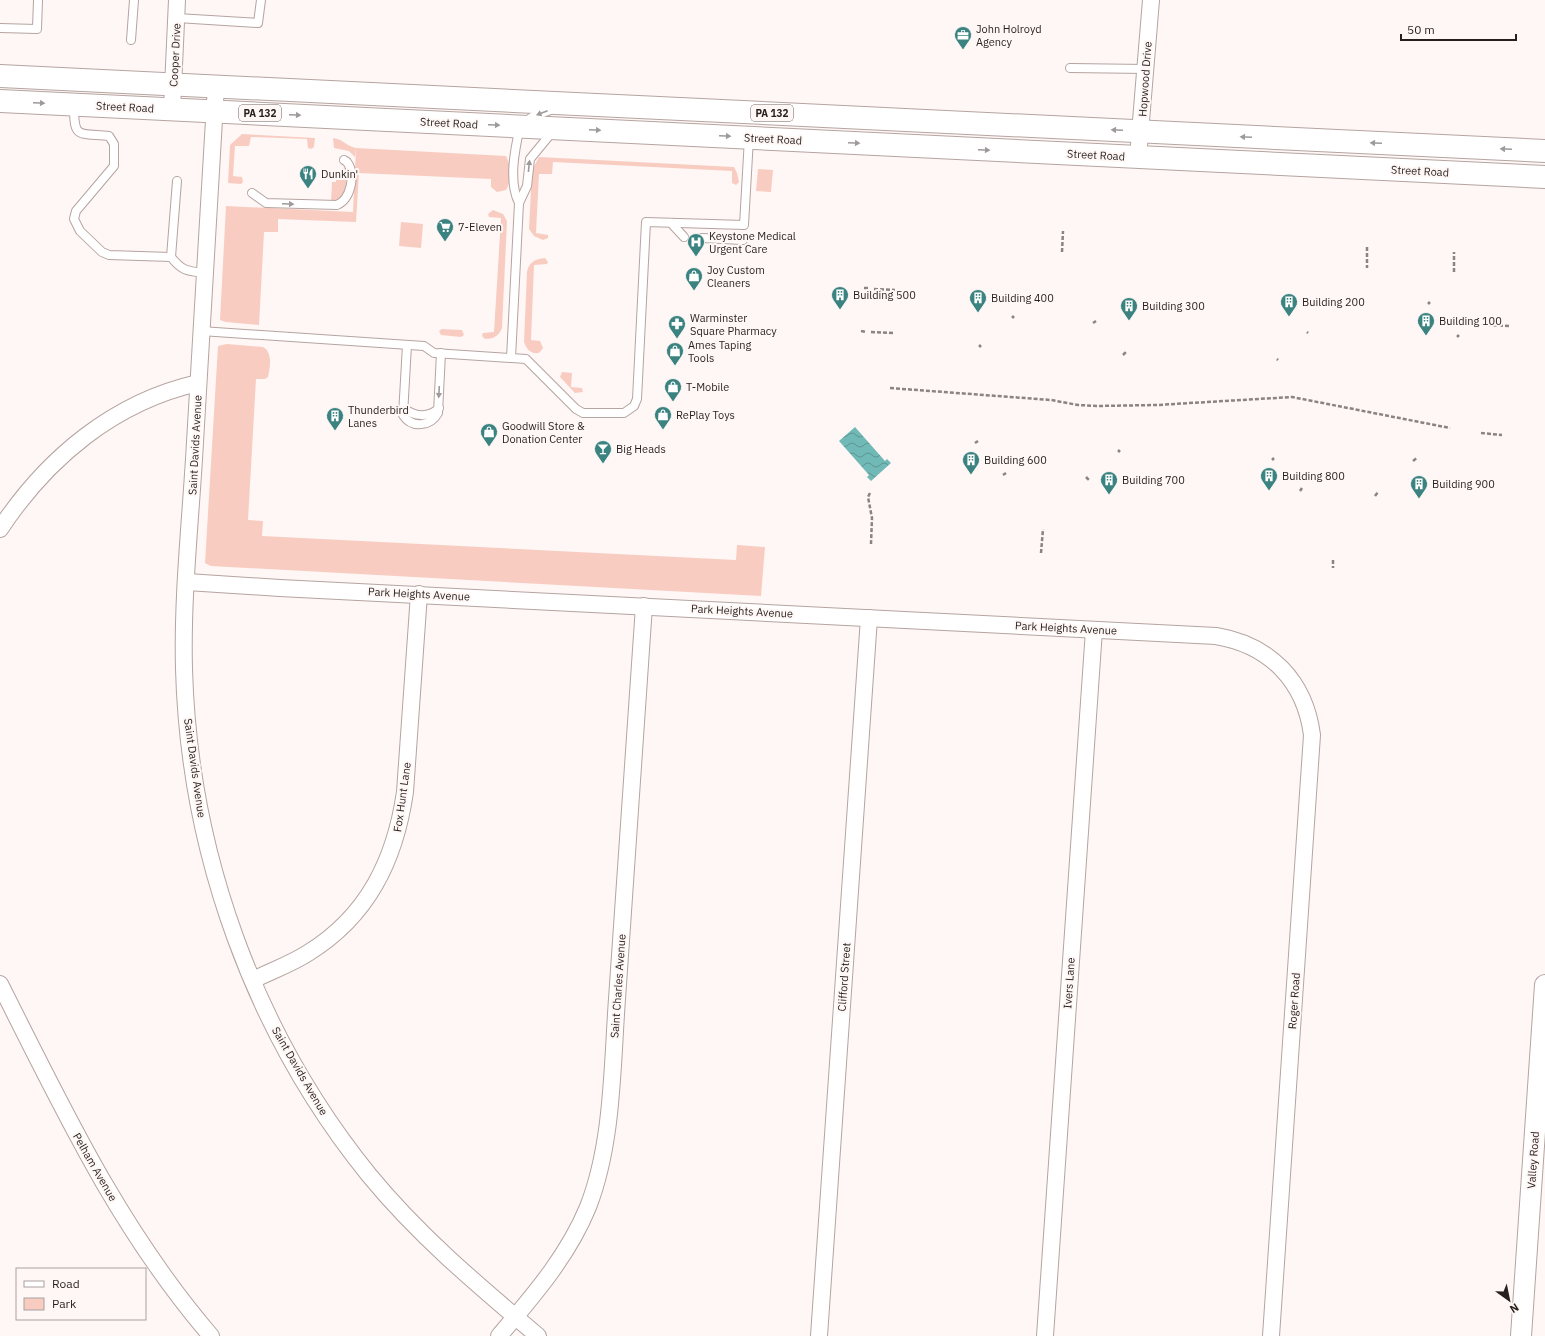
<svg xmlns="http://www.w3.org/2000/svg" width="1545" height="1336" font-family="'IBM Plex Sans',sans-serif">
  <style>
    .green { fill: #f9ccc1 }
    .water { fill: url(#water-waves) }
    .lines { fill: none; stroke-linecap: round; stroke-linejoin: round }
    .service-casing { stroke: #b5a4a0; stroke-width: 10 }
    .minor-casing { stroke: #b5a4a0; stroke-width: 18 }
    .tertiary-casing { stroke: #b5a4a0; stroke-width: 22 }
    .primary-casing { stroke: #b5a4a0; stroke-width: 24 }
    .path { stroke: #898381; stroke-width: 2.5; stroke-dasharray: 4 2; stroke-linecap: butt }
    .service { stroke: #fff; stroke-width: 8 }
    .minor { stroke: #fff; stroke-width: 16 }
    .tertiary { stroke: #fff; stroke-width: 20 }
    .primary { stroke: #fff; stroke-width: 22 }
    .oneway { fill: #9d9a99 }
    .labels { text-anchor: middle; stroke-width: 4; stroke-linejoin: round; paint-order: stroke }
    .shield { fill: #fef7f5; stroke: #66605e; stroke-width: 1 }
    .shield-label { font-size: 10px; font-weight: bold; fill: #251f1d }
    .poi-label { font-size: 11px; fill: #251f1d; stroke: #fef7f5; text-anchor: start }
    .street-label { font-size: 11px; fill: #251f1d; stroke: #fef7f5 }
  </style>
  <defs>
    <pattern id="water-waves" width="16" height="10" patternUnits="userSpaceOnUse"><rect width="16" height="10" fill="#71b9b6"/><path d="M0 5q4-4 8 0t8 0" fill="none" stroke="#5d9693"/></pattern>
  </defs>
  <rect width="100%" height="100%" fill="#fef7f5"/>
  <g class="green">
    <path d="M242 134 315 138 314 147 311 149 308 148 307 139 251 137 249 146H235L233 176 242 177 243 182 241 184 228 183 230 145Z"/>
    <path d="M333 138C343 139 346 146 356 148L355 157 349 151 334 148Z"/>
    <path d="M356 148 506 156C511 165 512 181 506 190L497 192 491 187V179L359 173 356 222 278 219V232H264L259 325 226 322 220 320 226 206 353 212Z"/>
    <path d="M539 157 734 167 737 173 739 182 736 185 732 183V171L553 162 552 174H539L536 233 548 235V238L543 240 534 236 529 229 532 170Z"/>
    <path d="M346 167V192L336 202H331L332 182H336V179L342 180 343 168Z"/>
    <path d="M758 169 773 170 771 192 756 191Z"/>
    <path d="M493 210 503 214 507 221 502 328C499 336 493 339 485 339L482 336 483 333 494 332 501 218 489 217 488 214Z"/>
    <path d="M401 222 423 224 421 248 399 246Z"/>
    <path d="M545 258 548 262 547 264 534 265 531 340 540 341 543 348 539 353C531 354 527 350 524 342L527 272C529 262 535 259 545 258Z"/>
    <path d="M442 329 462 330 464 335 461 337 441 335 439 331Z"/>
    <path d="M227 344 263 347C273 352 270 368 268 377L265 379H256L248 520 263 521 262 536 736 560 737 545 765 547 761 596 211 566 205 563 218 346Z"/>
    <path d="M562 372 572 373 571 387 582 388 583 392 575 393 560 377Z"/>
  </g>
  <path class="water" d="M855 427 885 461 887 459 891 463 871 481 867 477 869 475 839 441Z"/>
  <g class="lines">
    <defs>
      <g id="service">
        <path d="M177 18 258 23 261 0"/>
        <path d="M0 28 37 29 38 0"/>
        <path d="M131 40 134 0"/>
        <path d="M1070 68 1146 69"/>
        <path d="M74 105C74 139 77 133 109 136L114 144V166L76 211 74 219 80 231 102 252 109 255 171 257C182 271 187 271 205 273"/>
        <path d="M252 193 266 203 337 205C351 199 356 174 347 162L344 160"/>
        <path d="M519 203C508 181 515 149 520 126L532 117 553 109"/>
        <path d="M671 223 684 237"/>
        <path d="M702 238 743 240"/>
        <path d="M171 257 177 181"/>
        <path d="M201 331 424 346 434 353 526 359 576 409 583 413H624L634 406 637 399 646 222 744 225 749 138"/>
        <path d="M407 345 403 415C412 429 431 426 438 413L441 353"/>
        <path d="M511 358 519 203 527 186 530 159 553 131"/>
        <path d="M404 408C414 417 429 418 439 408"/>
      </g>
      <g id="minor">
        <path d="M216 86C209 205 202 324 195 442 191 517 182 594 184 669 189 852 254 1033 369 1175 419 1236 479 1286 538 1336"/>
        <path d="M172 109 177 0"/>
        <path d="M1138 157 1151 0"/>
        <path d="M0 529C47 458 114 402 198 383"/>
        <path d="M187 582 280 588 1216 636C1270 645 1305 681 1312 735L1271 1336"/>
        <path d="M253 980C271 971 291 964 308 953 368 916 395 860 405 792L419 594"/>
        <path d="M0 984C63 1109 119 1229 211 1336"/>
        <path d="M499 1336C533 1296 568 1256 588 1207 613 1143 612 1067 617 999 627 868 634 737 644 606"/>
        <path d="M819 1336 869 618"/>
        <path d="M1045 1336 1094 630"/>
      </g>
      <path id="tertiary" d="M1521 1336 1545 985"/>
      <g id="primary">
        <path d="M0 76 1545 151"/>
        <path d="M0 101 1545 177"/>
      </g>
    </defs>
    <use href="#service" class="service-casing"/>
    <use href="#minor" class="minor-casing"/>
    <use href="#tertiary" class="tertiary-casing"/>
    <use href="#primary" class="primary-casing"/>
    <g class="path">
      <path d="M1367 247V268"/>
      <path d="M1062 252 1063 231"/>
      <path d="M1454 272V252"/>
      <path d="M864 288H869"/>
      <path d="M874 289 895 290"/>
      <path d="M1428 304 1430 302"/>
      <path d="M1012 316 1014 318"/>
      <path d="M1093 323 1096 321"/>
      <path d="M1487 325 1509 326"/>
      <path d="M861 331 866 332"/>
      <path d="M871 332 893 333"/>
      <path d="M1307 332 1308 333"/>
      <path d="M1457 337 1459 335"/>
      <path d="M979 345 981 347"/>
      <path d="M1123 355 1126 352"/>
      <path d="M1277 359 1278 360"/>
      <path d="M890 388 1051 400 1078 405 1097 406 1157 405 1292 397 1450 428"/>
      <path d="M1481 433 1502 435"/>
      <path d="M975 443 978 441"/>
      <path d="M1118 450 1120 452"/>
      <path d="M1272 460 1274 458"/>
      <path d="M1413 461 1417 458"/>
      <path d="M1003 475 1006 473"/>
      <path d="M1086 477 1089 480"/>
      <path d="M1300 491 1302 488"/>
      <path d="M870 493 868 497 872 518 871 544"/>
      <path d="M1375 496 1378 492"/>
      <path d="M1041 553 1043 529"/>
      <path d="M1333 560V568"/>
    </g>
    <use href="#service" class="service"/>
    <use href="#minor" class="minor"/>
    <use href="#tertiary" class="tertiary"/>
    <use href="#primary" class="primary"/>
  </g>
  <defs><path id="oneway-solid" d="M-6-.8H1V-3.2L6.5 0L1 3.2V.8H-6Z"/></defs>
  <g class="oneway">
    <use href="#oneway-solid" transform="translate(39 103) rotate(3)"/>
    <use href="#oneway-solid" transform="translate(542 113) rotate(159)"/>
    <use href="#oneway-solid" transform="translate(295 115) rotate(3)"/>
    <use href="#oneway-solid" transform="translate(494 125) rotate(3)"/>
    <use href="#oneway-solid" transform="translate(595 130) rotate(3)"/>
    <use href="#oneway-solid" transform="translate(1117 130) rotate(-177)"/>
    <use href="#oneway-solid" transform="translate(725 136) rotate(3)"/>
    <use href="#oneway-solid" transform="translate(1246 137) rotate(-177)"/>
    <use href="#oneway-solid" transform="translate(854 143) rotate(3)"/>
    <use href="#oneway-solid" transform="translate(1376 143) rotate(-177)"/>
    <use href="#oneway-solid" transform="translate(1506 149) rotate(-177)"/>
    <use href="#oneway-solid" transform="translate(984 150) rotate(3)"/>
    <use href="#oneway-solid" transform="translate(529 166) rotate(-84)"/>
    <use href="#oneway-solid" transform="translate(288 204) rotate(2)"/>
    <use href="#oneway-solid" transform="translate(439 392) rotate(93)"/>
  </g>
  <defs>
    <symbol id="office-pin" viewBox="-11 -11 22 30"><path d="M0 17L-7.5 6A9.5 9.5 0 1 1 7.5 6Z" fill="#3a8381" stroke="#fef7f5"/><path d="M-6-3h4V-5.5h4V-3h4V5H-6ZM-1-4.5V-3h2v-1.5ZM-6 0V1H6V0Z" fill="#fff"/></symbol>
    <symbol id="restaurant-pin" viewBox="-11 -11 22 30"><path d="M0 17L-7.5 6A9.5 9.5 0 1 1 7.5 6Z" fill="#3a8381" stroke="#fef7f5"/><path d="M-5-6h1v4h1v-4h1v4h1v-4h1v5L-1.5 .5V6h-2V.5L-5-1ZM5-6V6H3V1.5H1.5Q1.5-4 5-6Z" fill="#fff"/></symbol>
    <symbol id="supermarket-pin" viewBox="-11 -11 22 30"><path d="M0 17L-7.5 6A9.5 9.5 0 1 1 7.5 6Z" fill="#3a8381" stroke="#fef7f5"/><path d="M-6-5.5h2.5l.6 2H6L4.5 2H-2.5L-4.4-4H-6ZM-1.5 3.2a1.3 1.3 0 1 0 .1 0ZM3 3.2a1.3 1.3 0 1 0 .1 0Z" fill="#fff"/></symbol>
    <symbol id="hospital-pin" viewBox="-11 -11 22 30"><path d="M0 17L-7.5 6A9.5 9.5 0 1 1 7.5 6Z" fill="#3a8381" stroke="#fef7f5"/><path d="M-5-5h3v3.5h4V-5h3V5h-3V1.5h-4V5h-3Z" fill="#fff"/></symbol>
    <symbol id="shop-pin" viewBox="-11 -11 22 30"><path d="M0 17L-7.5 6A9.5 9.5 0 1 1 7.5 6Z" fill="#3a8381" stroke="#fef7f5"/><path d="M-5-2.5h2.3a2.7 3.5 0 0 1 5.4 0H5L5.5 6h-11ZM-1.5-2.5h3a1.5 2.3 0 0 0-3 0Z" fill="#fff"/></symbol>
    <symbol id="building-pin" viewBox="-11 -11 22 30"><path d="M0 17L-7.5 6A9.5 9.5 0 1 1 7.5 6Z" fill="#3a8381" stroke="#fef7f5"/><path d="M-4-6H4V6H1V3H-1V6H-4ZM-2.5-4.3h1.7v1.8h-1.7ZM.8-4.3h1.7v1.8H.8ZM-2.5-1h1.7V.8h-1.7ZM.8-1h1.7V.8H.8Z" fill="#fff"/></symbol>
    <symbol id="pharmacy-pin" viewBox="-11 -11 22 30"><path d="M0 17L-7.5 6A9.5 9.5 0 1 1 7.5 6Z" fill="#3a8381" stroke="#fef7f5"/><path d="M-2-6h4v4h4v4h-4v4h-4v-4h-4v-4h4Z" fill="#fff"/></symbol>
    <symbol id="bar-pin" viewBox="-11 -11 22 30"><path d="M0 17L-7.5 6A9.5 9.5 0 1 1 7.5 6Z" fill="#3a8381" stroke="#fef7f5"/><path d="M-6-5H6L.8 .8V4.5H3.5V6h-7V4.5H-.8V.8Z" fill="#fff"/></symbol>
  </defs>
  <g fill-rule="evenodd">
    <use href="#office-pin" x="953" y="25" width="20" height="27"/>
    <use href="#restaurant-pin" x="298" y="164" width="20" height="27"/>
    <use href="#supermarket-pin" x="435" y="217" width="20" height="27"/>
    <use href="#hospital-pin" x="686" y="232" width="20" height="27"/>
    <use href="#shop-pin" x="684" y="266" width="20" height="27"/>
    <use href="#building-pin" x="830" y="285" width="20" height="27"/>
    <use href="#building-pin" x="968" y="288" width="20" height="27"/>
    <use href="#building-pin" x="1279" y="292" width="20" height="27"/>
    <use href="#building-pin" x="1119" y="296" width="20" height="27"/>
    <use href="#building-pin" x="1416" y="311" width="20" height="27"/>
    <use href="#pharmacy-pin" x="667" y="314" width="20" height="27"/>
    <use href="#shop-pin" x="665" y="341" width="20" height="27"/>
    <use href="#shop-pin" x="663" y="377" width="20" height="27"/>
    <use href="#shop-pin" x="653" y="405" width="20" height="27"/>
    <use href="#building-pin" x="325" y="406" width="20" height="27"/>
    <use href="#shop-pin" x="479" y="422" width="20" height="27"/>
    <use href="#bar-pin" x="593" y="439" width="20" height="27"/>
    <use href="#building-pin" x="961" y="450" width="20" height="27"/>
    <use href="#building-pin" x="1259" y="466" width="20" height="27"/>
    <use href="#building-pin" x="1099" y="470" width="20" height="27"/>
    <use href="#building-pin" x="1409" y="474" width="20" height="27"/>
  </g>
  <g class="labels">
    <g class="shield">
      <rect x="239" y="105" width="42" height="16" rx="3"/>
      <rect x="751" y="105" width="42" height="16" rx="3"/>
    </g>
    <g class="shield-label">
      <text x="260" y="117">PA 132</text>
      <text x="772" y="117">PA 132</text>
    </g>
    <g class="poi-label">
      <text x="976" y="33">John Holroyd<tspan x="976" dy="13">Agency</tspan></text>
      <text x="321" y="178">Dunkin'</text>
      <text x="458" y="231">7-Eleven</text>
      <text x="709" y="240">Keystone Medical<tspan x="709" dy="13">Urgent Care</tspan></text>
      <text x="707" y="274">Joy Custom<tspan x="707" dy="13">Cleaners</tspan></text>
      <text x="853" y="299">Building 500</text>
      <text x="991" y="302">Building 400</text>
      <text x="1302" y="306">Building 200</text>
      <text x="1142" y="310">Building 300</text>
      <text x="690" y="322">Warminster<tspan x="690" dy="13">Square Pharmacy</tspan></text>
      <text x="1439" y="325">Building 100</text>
      <text x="688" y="349">Ames Taping<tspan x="688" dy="13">Tools</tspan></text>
      <text x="686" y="391">T-Mobile</text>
      <text x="348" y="414">Thunderbird<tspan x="348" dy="13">Lanes</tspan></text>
      <text x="676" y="419">RePlay Toys</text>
      <text x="502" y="430">Goodwill Store &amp;<tspan x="502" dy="13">Donation Center</tspan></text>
      <text x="616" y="453">Big Heads</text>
      <text x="984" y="464">Building 600</text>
      <text x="1282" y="480">Building 800</text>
      <text x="1122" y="484">Building 700</text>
      <text x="1432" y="488">Building 900</text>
    </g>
    <g class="street-label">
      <text transform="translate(175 55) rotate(-87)" y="4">Cooper Drive</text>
      <text transform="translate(1145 79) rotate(-86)" y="4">Hopwood Drive</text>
      <text transform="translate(125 107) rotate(3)" y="4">Street Road</text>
      <text transform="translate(449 123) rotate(3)" y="4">Street Road</text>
      <text transform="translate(773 139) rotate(3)" y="4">Street Road</text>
      <text transform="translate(1096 155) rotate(3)" y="4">Street Road</text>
      <text transform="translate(1420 171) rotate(3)" y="4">Street Road</text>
      <text transform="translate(195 445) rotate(-87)" y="4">Saint Davids Avenue</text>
      <text transform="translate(419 594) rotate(3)" y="4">Park Heights Avenue</text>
      <text transform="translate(742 611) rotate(3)" y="4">Park Heights Avenue</text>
      <text transform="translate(1066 628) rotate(3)" y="4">Park Heights Avenue</text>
      <text transform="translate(195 768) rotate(82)" y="4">Saint Davids Avenue</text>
      <text transform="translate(402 797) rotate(-82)" y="4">Fox Hunt Lane</text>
      <text transform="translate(844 977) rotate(-86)" y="4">Clifford Street</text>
      <text transform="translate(1069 983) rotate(-86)" y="4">Ivers Lane</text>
      <text transform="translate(618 986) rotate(-86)" y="4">Saint Charles Avenue</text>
      <text transform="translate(1294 1001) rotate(-86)" y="4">Roger Road</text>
      <text transform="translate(300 1071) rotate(60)" y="4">Saint Davids Avenue</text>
      <text transform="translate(1533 1160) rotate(-86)" y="4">Valley Road</text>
      <text transform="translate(95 1167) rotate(60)" y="4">Pelham Avenue</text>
    </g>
  </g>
  <rect x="16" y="1268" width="130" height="52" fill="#fef7f5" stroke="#a7a19f"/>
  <rect x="24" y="1281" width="20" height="6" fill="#ffffff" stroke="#a7a19f"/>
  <text x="52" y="1288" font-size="12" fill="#251f1d">Road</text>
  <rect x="24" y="1298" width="20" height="12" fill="#f9ccc1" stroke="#a7a19f"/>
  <text x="52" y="1308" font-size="12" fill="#251f1d">Park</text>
  <g transform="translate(1509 1300) rotate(147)" stroke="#fef7f5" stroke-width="3" paint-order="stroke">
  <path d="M0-3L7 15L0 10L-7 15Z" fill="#251f1d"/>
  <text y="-6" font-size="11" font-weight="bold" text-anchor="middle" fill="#251f1d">N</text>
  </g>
  <path d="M1401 34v6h115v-6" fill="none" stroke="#251f1d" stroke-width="2"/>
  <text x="1407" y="34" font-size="12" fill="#251f1d" stroke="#fef7f5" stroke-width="3" paint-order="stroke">50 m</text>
</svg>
